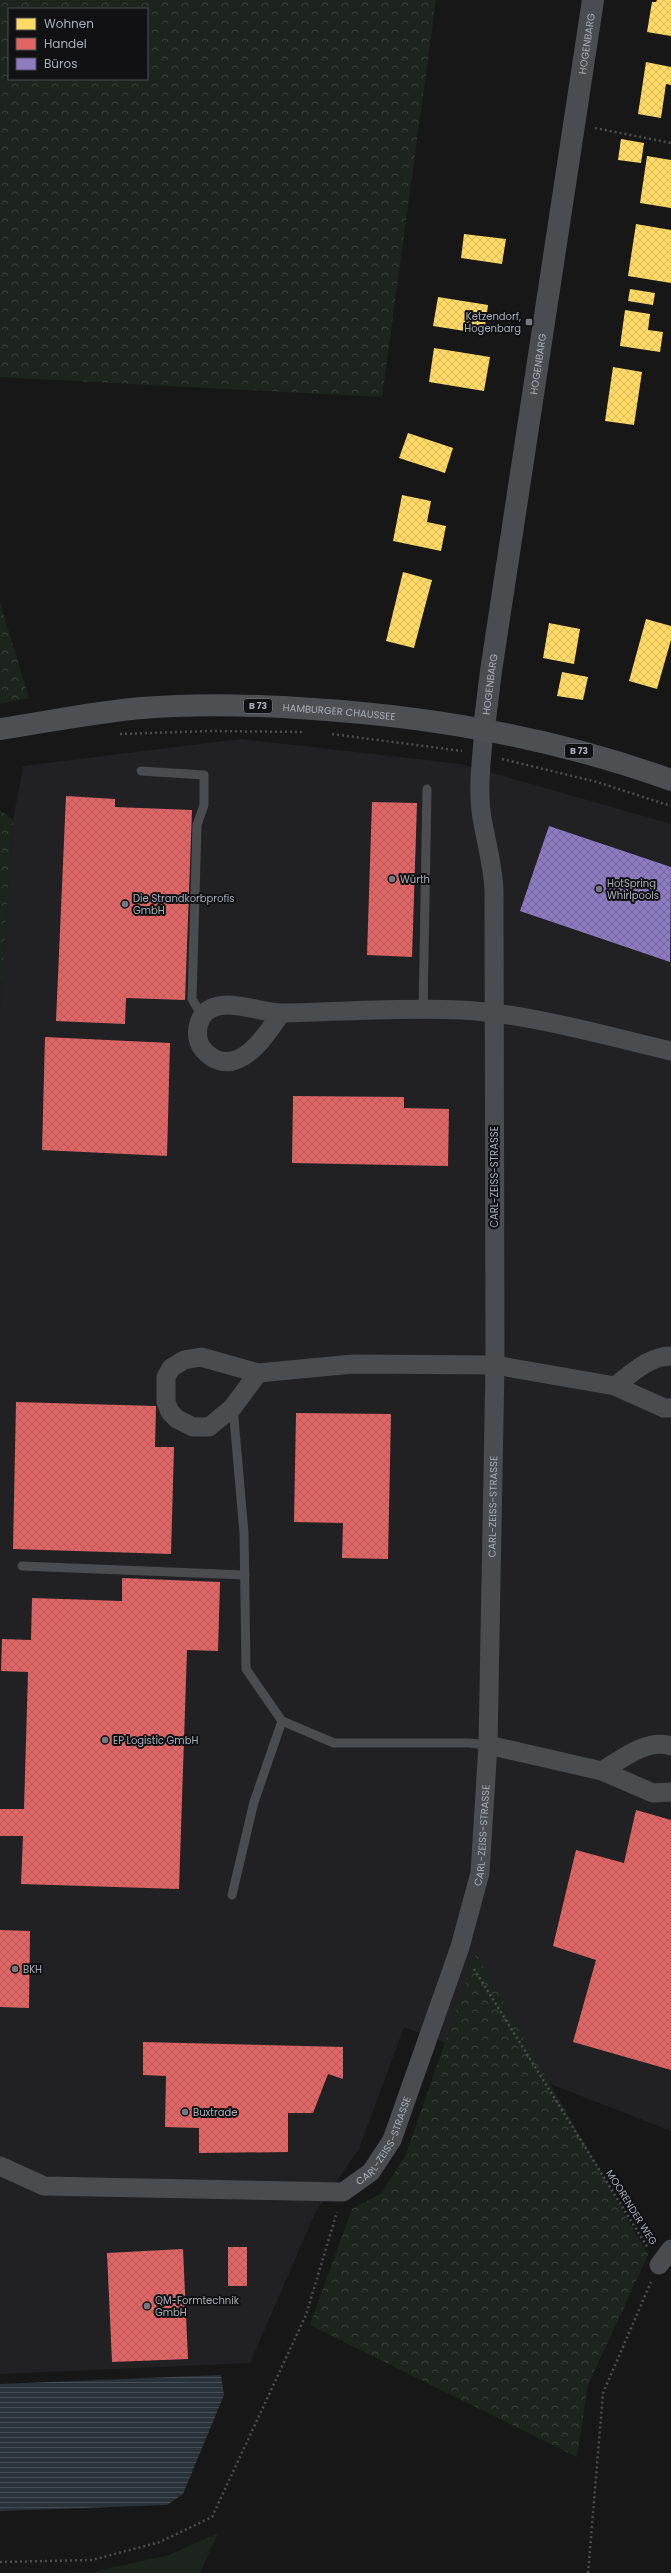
<svg xmlns="http://www.w3.org/2000/svg" width="671" height="2573" font-family="Poppins,sans-serif">
  <style>
    .built { fill: #212123 }
    .green { fill: #1d241e }
    .forest { fill: url(#forest-crowns); fill-rule: evenodd }
    .water { fill: url(#water-rules) }
    .homes { fill: url(#homes-cross-hatch) }
    .shops { fill: url(#shops-cross-hatch) }
    .offices { fill: url(#offices-cross-hatch) }
    .lines { fill: none; stroke-linecap: round; stroke-linejoin: round }
    .path { stroke: #4d4e52; stroke-width: 2.5; stroke-dasharray: 2 3; stroke-linecap: butt }
    .service { stroke: #4b4c50; stroke-width: 9 }
    .minor { stroke: #4b4c50; stroke-width: 19 }
    .tertiary { stroke: #4b4c50; stroke-width: 22 }
    .primary { stroke: #4d4f52; stroke-width: 22 }
    .poi-dot { fill: #757880; stroke: #111113; stroke-width: 1.5 }
    .labels { text-anchor: middle; stroke-width: 4; stroke-linejoin: round; paint-order: stroke }
    .shield { fill: #111113; stroke: #7b7e86; stroke-width: 1 }
    .shield-label { font-size: 9px; font-weight: bold; fill: #a8adb8 }
    .street-label { font-size: 10px; fill: #a8adb8; stroke: #111113 }
    .poi-label { font-size: 10px; fill: #a8adb8; stroke: #111113; text-anchor: start }
  </style>
  <defs>
    <pattern id="forest-crowns" width="20" height="18" patternUnits="userSpaceOnUse"><rect width="20" height="18" fill="#1d241e"/><path d="M2 6a3 3 0 1 1 6 0M12 15a3 3 0 1 1 6 0" fill="none" stroke="#3b413d"/></pattern>
    <pattern id="water-rules" width="6" height="5" patternUnits="userSpaceOnUse"><rect width="6" height="5" fill="#2a3239"/><path d="M0 2.5h6" fill="none" stroke="#464d54"/></pattern>
    <pattern id="homes-cross-hatch" width="8" height="8" patternUnits="userSpaceOnUse"><rect width="8" height="8" fill="#ffd966"/><path d="M0 0l8 8M0 8l8-8" fill="none" stroke="#d6b85d"/></pattern>
    <pattern id="shops-cross-hatch" width="8" height="8" patternUnits="userSpaceOnUse"><rect width="8" height="8" fill="#e06666"/><path d="M0 0l8 8M0 8l8-8" fill="none" stroke="#b45a5a"/></pattern>
    <pattern id="offices-cross-hatch" width="8" height="8" patternUnits="userSpaceOnUse"><rect width="8" height="8" fill="#8e7cc3"/><path d="M0 0l8 8M0 8l8-8" fill="none" stroke="#726699"/></pattern>
  </defs>
  <rect width="100%" height="100%" fill="#171717"/>
  <path class="built" d="M241 739 461 764 671 824V2131L404 2027 359 2149 316 2211 250 2363 0 2374V1008L13 820 23 766Z"/>
  <path class="green" d="M218 2533 200 2573H41L93 2572 169 2555Z"/>
  <g class="forest">
    <path d="M0 0H436L382 397 0 377ZM9 9H147V79H9Z"/>
    <path d="M0 603 29 698 0 704Z"/>
    <path d="M0 810 13 820 0 1008Z"/>
    <path d="M476 1954 648 2255 588 2385 577 2457 310 2325 352 2209 382 2193 406 2154Z"/>
  </g>
  <path class="water" d="M221 2375 224 2395 183 2494 167 2505 0 2511V2384Z"/>
  <g class="homes">
    <path d="M657 0H671V36L647 32 652 2H656Z"/>
    <path d="M646 62 671 67V85L666 84 661 118 638 114Z"/>
    <path d="M621 139 644 143 641 163 618 160Z"/>
    <path d="M647 156 671 160V208L640 203Z"/>
    <path d="M636 224 671 230V283L628 276Z"/>
    <path d="M464 234 506 239 502 264 461 258Z"/>
    <path d="M630 289 655 293 653 305 628 301Z"/>
    <path d="M438 297 488 305 484 334 433 326Z"/>
    <path d="M625 310 650 314 648 330 663 332 660 352 620 346Z"/>
    <path d="M434 348 490 357 484 391 429 382Z"/>
    <path d="M613 367 642 372 634 425 605 421Z"/>
    <path d="M408 433 453 448 445 473 399 458Z"/>
    <path d="M402 495 431 501 427 522 446 526 441 551 393 541Z"/>
    <path d="M403 572 432 580 414 648 386 641Z"/>
    <path d="M646 619 671 626V640L657 689 629 681Z"/>
    <path d="M549 623 580 629 574 664 543 658Z"/>
    <path d="M562 672 588 677 583 700 557 696Z"/>
  </g>
  <g class="shops">
    <path d="M66 796 115 799V807L192 810 185 1000 126 998 125 1024 56 1021Z"/>
    <path d="M372 802 417 803 412 957 367 955Z"/>
    <path d="M45 1037 170 1043 167 1156 42 1150Z"/>
    <path d="M293 1096 404 1097V1108L449 1109 448 1166 292 1163Z"/>
    <path d="M16 1402 156 1406 155 1447H174L171 1554 13 1549Z"/>
    <path d="M296 1413 391 1414 388 1559 342 1558 343 1523 294 1522Z"/>
    <path d="M122 1578 220 1582 218 1651 187 1650 179 1889 21 1884 23 1836H0V1809H24L28 1672 1 1671 2 1639 31 1640 32 1598 122 1601Z"/>
    <path d="M636 1810 671 1820V2070L573 2042 596 1960 553 1946 576 1850 624 1863Z"/>
    <path d="M0 1930 30 1931 29 2008 0 2007Z"/>
    <path d="M143 2042 343 2047V2079L328 2074 313 2113H288V2152L199 2153V2128L165 2127 166 2076 143 2075Z"/>
    <rect x="228" y="2247" width="19" height="39"/>
    <path d="M183 2249 188 2359 112 2362 107 2253Z"/>
  </g>
  <path class="offices" d="M549 826 671 867 670 962 520 911Z"/>
  <g class="lines">
    <g class="path">
      <path d="M595 128 671 143"/>
      <path d="M120 734 210 731 303 732"/>
      <path d="M332 734 462 751"/>
      <path d="M502 759 597 782 671 806"/>
      <path d="M474 1969 648 2248"/>
      <path d="M0 2562 92 2560 160 2542 212 2517 306 2315 337 2212"/>
      <path d="M588 2573 603 2393 651 2282"/>
    </g>
    <g class="service">
      <path d="M141 771 204 775V805L197 825 192 999 202 1016"/>
      <path d="M423 1011 427 789"/>
      <path d="M233 1407 244 1533 246 1669 282 1721 334 1743H469L488 1745"/>
      <path d="M22 1566 245 1575"/>
      <path d="M232 1895 254 1802 282 1721"/>
    </g>
    <g class="minor">
      <path d="M281 1013C268 1033 242 1074 213 1058 207 1054 201 1049 199 1042 195 1030 199 1014 212 1008 232 999 260 1013 282 1013 341 1012 402 1007 461 1010 532 1014 602 1035 671 1051"/>
      <path d="M258 1373 233 1407 209 1427H193L177 1419 170 1412 166 1402V1377L171 1368 184 1360 201 1357 258 1373 353 1364 495 1365 615 1386 664 1408H671"/>
      <path d="M615 1386C631 1374 649 1356 671 1356"/>
      <path d="M488 1745 602 1771 653 1793 671 1792"/>
      <path d="M602 1771C622 1759 647 1738 671 1746"/>
      <path id="s1" d="M0 2166 44 2186 343 2192 371 2172 392 2140 460 1947 480 1873 488 1745 495 1365 494 891C493 865 486 842 482 818 477 788 482 757 484 728"/>
      <path d="M659 2265 671 2249"/>
    </g>
    <path class="tertiary" id="s2" d="M484 728 491 671 593 0"/>
    <path class="primary" id="s3" d="M0 729C47 722 95 712 142 708 199 703 257 705 313 709 436 717 555 738 671 780"/>
  </g>
  <g class="poi-dot">
    <rect x="525" y="318" width="8" height="8" rx="2"/>
    <circle cx="392" cy="879" r="4"/>
    <circle cx="599" cy="889" r="4"/>
    <circle cx="125" cy="904" r="4"/>
    <circle cx="105" cy="1740" r="4"/>
    <circle cx="15" cy="1969" r="4"/>
    <circle cx="185" cy="2112" r="4"/>
    <circle cx="147" cy="2306" r="4"/>
  </g>
  <g class="labels">
    <g class="shield">
      <rect x="244" y="699" width="28" height="14" rx="3"/>
      <rect x="565" y="744" width="28" height="14" rx="3"/>
    </g>
    <g class="shield-label">
      <text x="258" y="709">B 73</text>
      <text x="579" y="754">B 73</text>
    </g>
    <g class="street-label">
      <text dy="4" stroke="none"><textPath href="#s2" startOffset="692">HOGENBARG</textPath></text>
      <text dy="4" stroke="none"><textPath href="#s2" startOffset="368">HOGENBARG</textPath></text>
      <text dy="4" stroke="none"><textPath href="#s2" startOffset="44">HOGENBARG</textPath></text>
      <text dy="4" stroke="none"><textPath href="#s3" startOffset="341">HAMBURGER CHAUSSEE</textPath></text>
      <text transform="translate(494 1177) rotate(-90)" y="4">CARL-ZEISS-STRASSE</text>
      <text dy="4" stroke="none"><textPath href="#s1" startOffset="1068">CARL-ZEISS-STRASSE</textPath></text>
      <text dy="4" stroke="none"><textPath href="#s1" startOffset="739">CARL-ZEISS-STRASSE</textPath></text>
      <text dy="4" stroke="none"><textPath href="#s1" startOffset="415">CARL-ZEISS-STRASSE</textPath></text>
      <text transform="translate(632 2207) rotate(58)" y="4">MOORENDER WEG</text>
    </g>
    <g class="poi-label">
      <text x="521" y="320" text-anchor="end">Ketzendorf,<tspan x="521" dy="12">Hogenbarg</tspan></text>
      <text x="400" y="883">Würth</text>
      <text x="607" y="887">HotSpring<tspan x="607" dy="12">Whirlpools</tspan></text>
      <text x="133" y="902">Die Strandkorbprofis<tspan x="133" dy="12">GmbH</tspan></text>
      <text x="113" y="1744">EP Logistic GmbH</text>
      <text x="23" y="1973">BKH</text>
      <text x="193" y="2116">Buxtrade</text>
      <text x="155" y="2304">QM-Formtechnik<tspan x="155" dy="12">GmbH</tspan></text>
    </g>
  </g>
  <rect x="8" y="8" width="140" height="72" fill="#111113" stroke="#4d4f55"/>
  <rect x="16" y="18" width="20" height="12" fill="#ffd966" stroke="#4d4f55"/>
  <text x="44" y="28" font-size="12" fill="#a8adb8">Wohnen</text>
  <rect x="16" y="38" width="20" height="12" fill="#e06666" stroke="#4d4f55"/>
  <text x="44" y="48" font-size="12" fill="#a8adb8">Handel</text>
  <rect x="16" y="58" width="20" height="12" fill="#8e7cc3" stroke="#4d4f55"/>
  <text x="44" y="68" font-size="12" fill="#a8adb8">Büros</text>
</svg>
